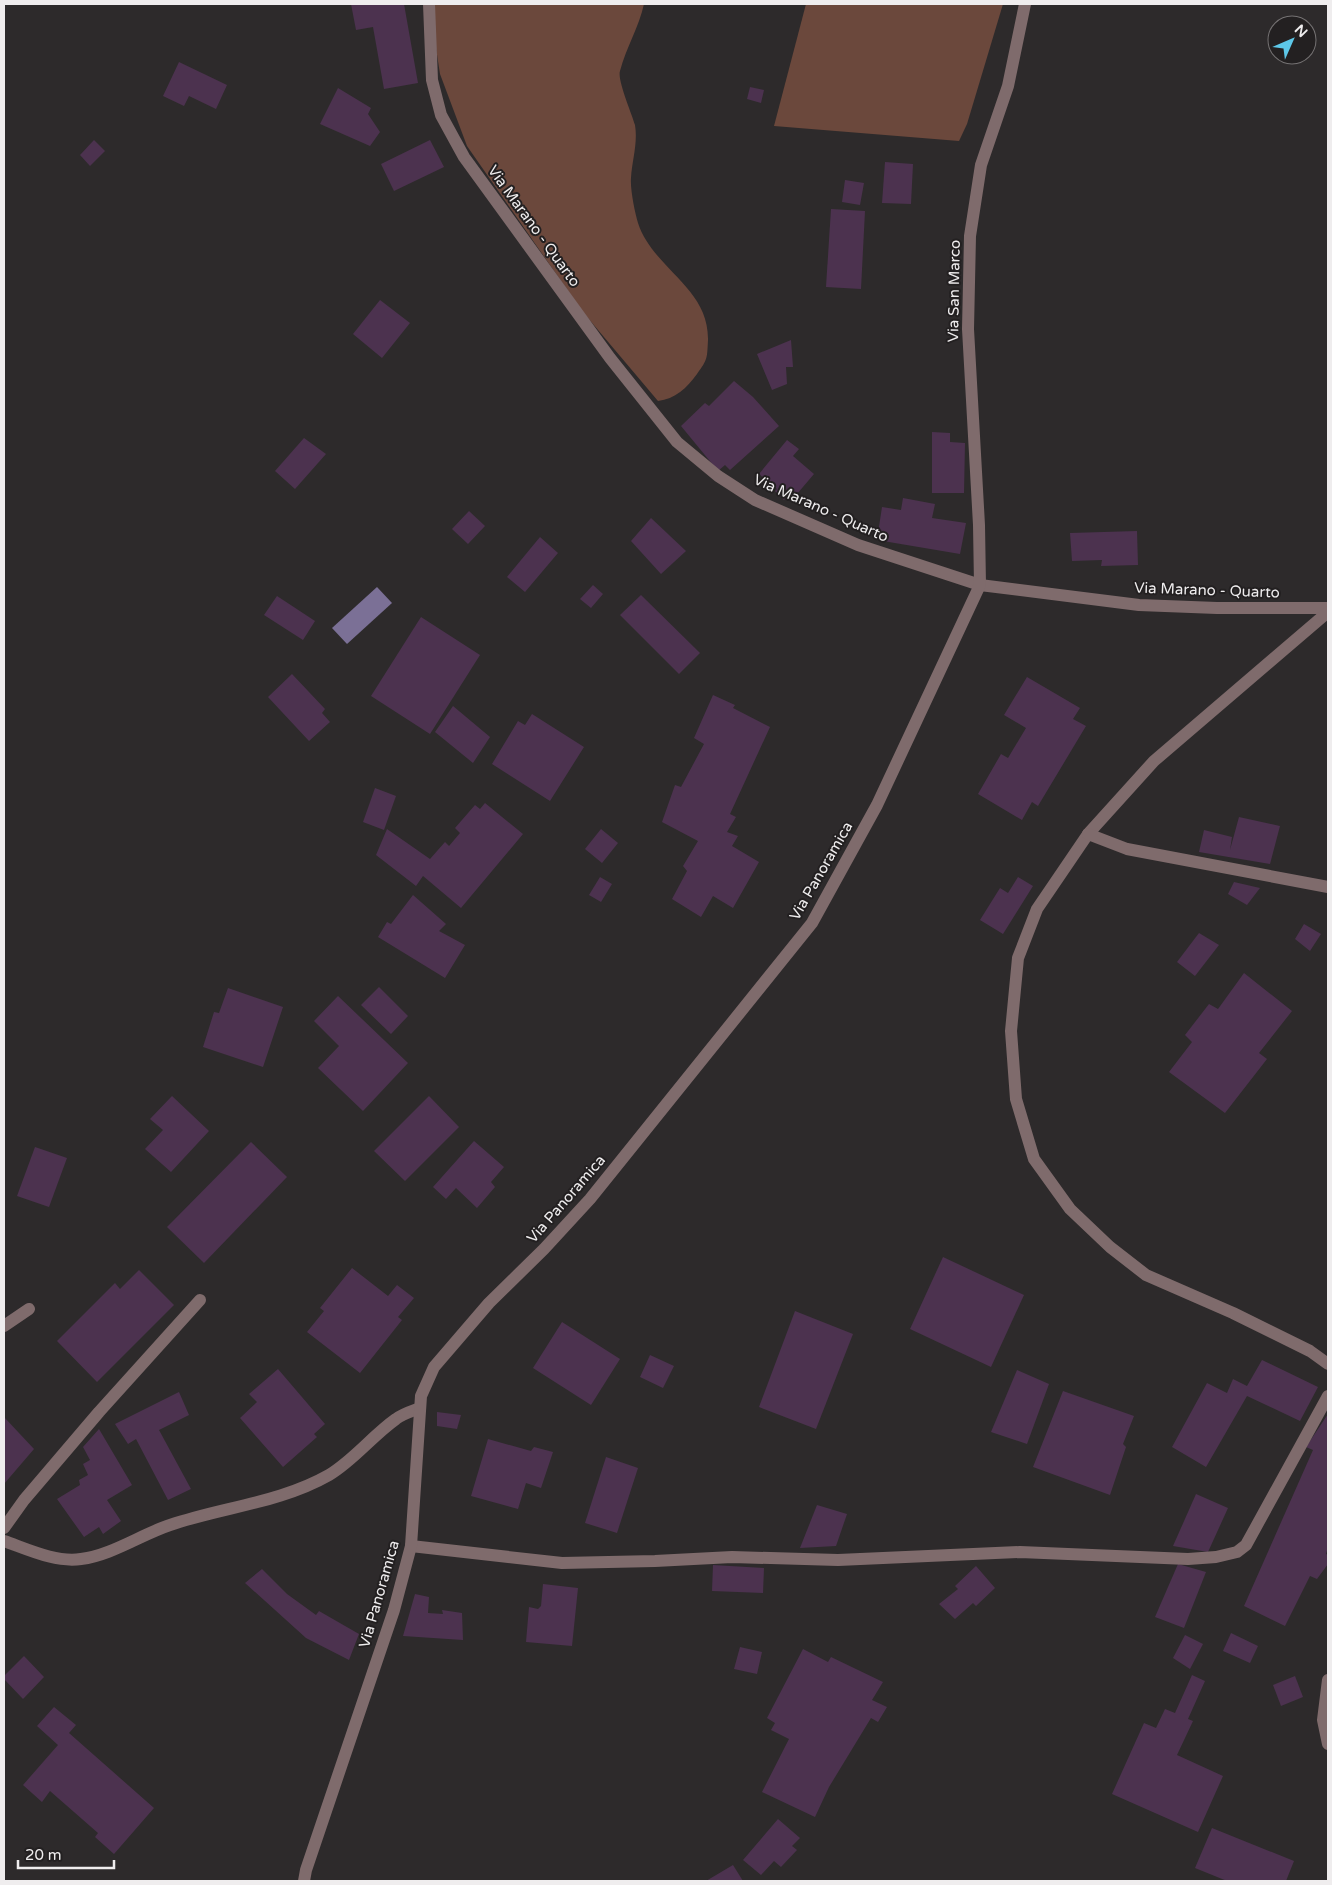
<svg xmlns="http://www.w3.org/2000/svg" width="1332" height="1885" font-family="'Varela Round',sans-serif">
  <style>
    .green { fill: #6b483c }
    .water { fill: #7b7096 }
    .building { fill: #4c324f }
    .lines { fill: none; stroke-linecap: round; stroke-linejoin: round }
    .minor { stroke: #7f6b6c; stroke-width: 12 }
    .labels { text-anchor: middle; stroke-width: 4; stroke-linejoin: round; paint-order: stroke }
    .street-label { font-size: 15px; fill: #efedee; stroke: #232021 }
  </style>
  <rect width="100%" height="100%" fill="#2d2a2b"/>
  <g class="green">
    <path d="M433 4H644C639 27 626 48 620 71 617 80 632 114 635 125 638 143 632 161 631 178 630 189 635 213 638 223 653 269 709 287 708 340 707 358 708 359 697 374 687 388 675 399 658 401L582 311 467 146 440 74 431 16Z"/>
    <path d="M806 4H1003L967 124 959 141 774 126Z"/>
  </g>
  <path class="water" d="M377 587 392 603 347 644 332 628Z"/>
  <g class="building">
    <path d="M351 4H404L418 83 384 89 373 27 356 30Z"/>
    <path d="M179 62 227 85 216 109 189 96 184 106 163 96Z"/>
    <path d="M750 87 764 90 761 103 747 99Z"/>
    <path d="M338 88 371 108 368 114 380 132 370 146 320 124Z"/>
    <path d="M94 140 105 151 90 166 80 155Z"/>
    <path d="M430 140 444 167 394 191 381 164Z"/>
    <path d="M885 162 913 164 911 204 882 203Z"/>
    <path d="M845 180 864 183 860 205 842 202Z"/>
    <path d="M831 209 865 211 861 289 826 287Z"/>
    <path d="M380 300 410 323 382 358 353 334Z"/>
    <path d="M791 340 793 367H786L787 384 772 390 757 354Z"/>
    <path d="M734 381 753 397 779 426 730 470 725 465 718 471 681 426 705 403 709 406Z"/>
    <path d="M932 432 950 433V442L965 443 964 493H932Z"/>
    <path d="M304 438 326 454 295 489 275 471Z"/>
    <path d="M787 440 799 449 793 456 814 474 797 494 792 490 784 500 775 491 777 489 759 474Z"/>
    <path d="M903 498 935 504 932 518 966 523 960 554 877 540 882 507 901 510Z"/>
    <path d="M469 511 485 526 468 544 452 529Z"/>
    <path d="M651 518 686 551 661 574 631 541Z"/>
    <path d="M1137 531 1138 565 1101 566 1102 560 1072 561 1070 533Z"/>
    <path d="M540 537 558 553 525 592 507 577Z"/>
    <path d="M593 585 603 594 591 608 580 599Z"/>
    <path d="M641 595 700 653 679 674 620 615Z"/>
    <path d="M277 596 315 621 303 640 264 615Z"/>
    <path d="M421 617 480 655 430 734 371 696Z"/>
    <path d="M292 674 325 709 322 713 330 722 309 741 268 697Z"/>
    <path d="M1027 677 1080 708 1073 719 1086 726 1038 806 1032 802 1022 820 978 794 1001 754 1008 758 1026 728 1004 715Z"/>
    <path d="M713 695 735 705 733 708 770 727 730 814 736 817 727 832 738 836 732 846 759 862 733 908 713 896 701 917 672 899 687 871 683 866 698 841 662 822 675 785 681 787 704 744 694 738Z"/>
    <path d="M453 706 490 737 473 763 435 732Z"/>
    <path d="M532 714 584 747 550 801 492 764 518 721 525 725Z"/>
    <path d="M375 788 396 796 384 830 363 822Z"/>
    <path d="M485 803 523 834 461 908 423 876 416 886 376 855 387 829 430 859 445 842 449 846 460 833 455 828 475 805 480 809Z"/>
    <path d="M1239 817 1280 826 1270 864 1199 852 1204 830 1232 837 1230 850Z"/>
    <path d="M601 829 618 843 602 863 585 849Z"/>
    <path d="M600 877 612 884 601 902 589 895Z"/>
    <path d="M1018 877 1033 886 1003 934 980 920 1000 888 1008 893Z"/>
    <path d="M1234 882 1260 888 1247 905 1228 894Z"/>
    <path d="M413 895 446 924 439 931 465 945 445 978 378 937 387 922 391 924Z"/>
    <path d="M1304 924 1321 934 1310 951 1295 939Z"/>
    <path d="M1199 933 1219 945 1195 976 1177 962Z"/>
    <path d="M1244 973 1292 1011 1259 1053 1267 1059 1225 1113 1169 1072 1192 1042 1185 1035 1209 1004 1218 1009Z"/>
    <path d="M379 987 408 1016 391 1034 361 1005Z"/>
    <path d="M228 988 283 1007 263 1067 203 1047 214 1012 219 1013Z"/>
    <path d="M338 996 408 1063 363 1111 318 1068 339 1046 314 1021Z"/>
    <path d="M172 1096 209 1131 171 1172 145 1149 163 1130 150 1119Z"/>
    <path d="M429 1096 459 1127 405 1181 374 1151Z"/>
    <path d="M474 1141 504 1167 491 1182 495 1187 477 1208 456 1188 446 1199 433 1187Z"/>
    <path d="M251 1142 287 1177 204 1263 167 1227Z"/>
    <path d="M35 1147 67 1158 49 1207 17 1196Z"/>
    <path d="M943 1257 1024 1295 991 1367 910 1329Z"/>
    <path d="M352 1268 388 1296 397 1285 414 1298 398 1317 402 1320 360 1373 307 1332 324 1311 320 1308Z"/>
    <path d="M139 1270 174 1305 97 1382 57 1341 115 1283 120 1289Z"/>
    <path d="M795 1311 853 1334 816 1429 759 1407Z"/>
    <path d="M562 1322 620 1359 591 1405 533 1368Z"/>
    <path d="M650 1355 674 1366 663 1388 640 1377Z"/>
    <path d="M1262 1360 1318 1387 1300 1421 1247 1396 1206 1467 1172 1447 1207 1383 1227 1393 1233 1379 1247 1386Z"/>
    <path d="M278 1369 325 1424 314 1434 317 1437 283 1467 240 1418 257 1402 249 1394Z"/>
    <path d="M1017 1370 1049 1384 1027 1444 991 1432Z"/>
    <path d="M1063 1391 1134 1416 1123 1444 1126 1447 1110 1495 1033 1467Z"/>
    <path d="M179 1392 189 1415 159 1430 191 1489 168 1500 136 1439 128 1444 115 1424Z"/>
    <path d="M437 1412 461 1415 457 1429 437 1426Z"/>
    <path d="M1328 1414V1547L1326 1554 1328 1555V1564L1317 1579 1310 1576 1285 1626 1244 1606 1313 1450 1306 1447Z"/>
    <path d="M4 1417 34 1449 4 1484Z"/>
    <path d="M99 1429 132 1485 107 1500 121 1521 103 1534 99 1527 84 1537 57 1499 80 1485 79 1480 88 1475 83 1464 90 1460 83 1447Z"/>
    <path d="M488 1439 531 1451 534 1447 553 1452 541 1488 526 1483 518 1509 471 1496Z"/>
    <path d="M606 1457 638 1468 617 1533 585 1523Z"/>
    <path d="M1196 1494 1228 1508 1208 1552 1173 1546Z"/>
    <path d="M817 1505 847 1514 836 1546 800 1548Z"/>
    <path d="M1178 1564 1206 1572 1184 1628 1155 1617Z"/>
    <path d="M713 1565 764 1568 763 1593 712 1591Z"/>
    <path d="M976 1566 995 1588 976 1606 973 1603 955 1619 939 1604 958 1589 955 1586Z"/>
    <path d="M262 1569 287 1594 316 1615 319 1611 359 1634 349 1660 306 1638 245 1583Z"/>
    <path d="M543 1584 578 1588 572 1646 526 1642 529 1607 538 1609 541 1606Z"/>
    <path d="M415 1594 429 1597 428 1613 443 1614 442 1610 462 1613 463 1640 403 1636Z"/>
    <path d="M1231 1633 1258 1646 1250 1663 1223 1651Z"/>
    <path d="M1185 1635 1203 1644 1190 1669 1173 1658Z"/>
    <path d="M740 1647 762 1652 757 1674 734 1669Z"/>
    <path d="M803 1649 828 1662 831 1657 883 1682 872 1700 887 1707 878 1722 871 1718 829 1787 815 1817 762 1792 789 1739 771 1730 775 1723 767 1718Z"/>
    <path d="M24 1656 44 1677 23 1699 4 1679V1676Z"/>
    <path d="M1192 1675 1205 1681 1188 1719 1193 1721 1177 1755 1223 1776 1198 1832 1112 1794 1144 1723 1156 1728 1165 1709 1175 1713Z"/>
    <path d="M1295 1676 1303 1697 1281 1706 1273 1685Z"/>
    <path d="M54 1707 76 1725 69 1733 154 1808 114 1854 95 1837 98 1833 50 1791 42 1802 23 1785 58 1745 37 1726Z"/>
    <path d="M778 1819 800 1838 792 1846 797 1850 781 1867 774 1861 761 1875 743 1860Z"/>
    <path d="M1212 1828 1294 1861 1286 1881H1227L1195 1868Z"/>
    <path d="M733 1865 743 1881H706Z"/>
  </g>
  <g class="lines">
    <g class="minor">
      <path d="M429 4 432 80 441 115 464 157 610 358 677 442 718 476 755 500 858 545 980 585 1139 605 1217 608H1328"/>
      <path d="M1328 612 1154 761 1088 834 1037 909 1018 958 1011 1031 1016 1099 1034 1159 1070 1209 1110 1247 1146 1275 1233 1313 1310 1351 1328 1364"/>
      <path d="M1088 834 1127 849 1328 887"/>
      <path d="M4 1326 29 1309"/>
      <path d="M4 1528 24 1500 99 1412 200 1300"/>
      <path d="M4 1541C27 1549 56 1563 81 1559 112 1555 140 1535 170 1525 222 1507 280 1503 329 1475 354 1460 372 1436 396 1419 402 1414 412 1411 420 1408"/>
      <path d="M411 1546 562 1563 655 1561 732 1557 838 1560 1020 1552 1188 1559 1216 1557 1237 1552 1246 1545 1328 1396"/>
      <path d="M1328 1680 1323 1720 1328 1744"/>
      <path d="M304 1881 306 1870 394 1610 411 1546 421 1396 434 1367 489 1303 544 1249 590 1199 812 923 877 805 980 585 979 525 968 329 970 236 981 165 1008 86 1025 4"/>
    </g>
  </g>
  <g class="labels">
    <g class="street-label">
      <text transform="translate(534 226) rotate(54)" y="5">Via Marano - Quarto</text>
      <text transform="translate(954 291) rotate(-89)" y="5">Via San Marco</text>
      <text transform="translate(821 508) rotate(24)" y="5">Via Marano - Quarto</text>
      <text transform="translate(1207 590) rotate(2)" y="5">Via Marano - Quarto</text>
      <text transform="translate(821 871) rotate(-60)" y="5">Via Panoramica</text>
      <text transform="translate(566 1199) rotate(-49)" y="5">Via Panoramica</text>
      <text transform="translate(379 1594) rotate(-74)" y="5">Via Panoramica</text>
    </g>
  </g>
  <rect width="1332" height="1885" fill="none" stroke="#efedee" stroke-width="10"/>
  <g transform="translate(1292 40) rotate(45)"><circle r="24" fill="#232021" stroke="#757273"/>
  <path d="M0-4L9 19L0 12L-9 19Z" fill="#5dc7e8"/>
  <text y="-8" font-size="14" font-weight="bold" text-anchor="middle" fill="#efedee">N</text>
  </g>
  <path d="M18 1860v8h96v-8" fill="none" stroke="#efedee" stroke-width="2.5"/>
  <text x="25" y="1860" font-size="15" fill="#efedee" stroke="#232021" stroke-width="4" paint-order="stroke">20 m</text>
</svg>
